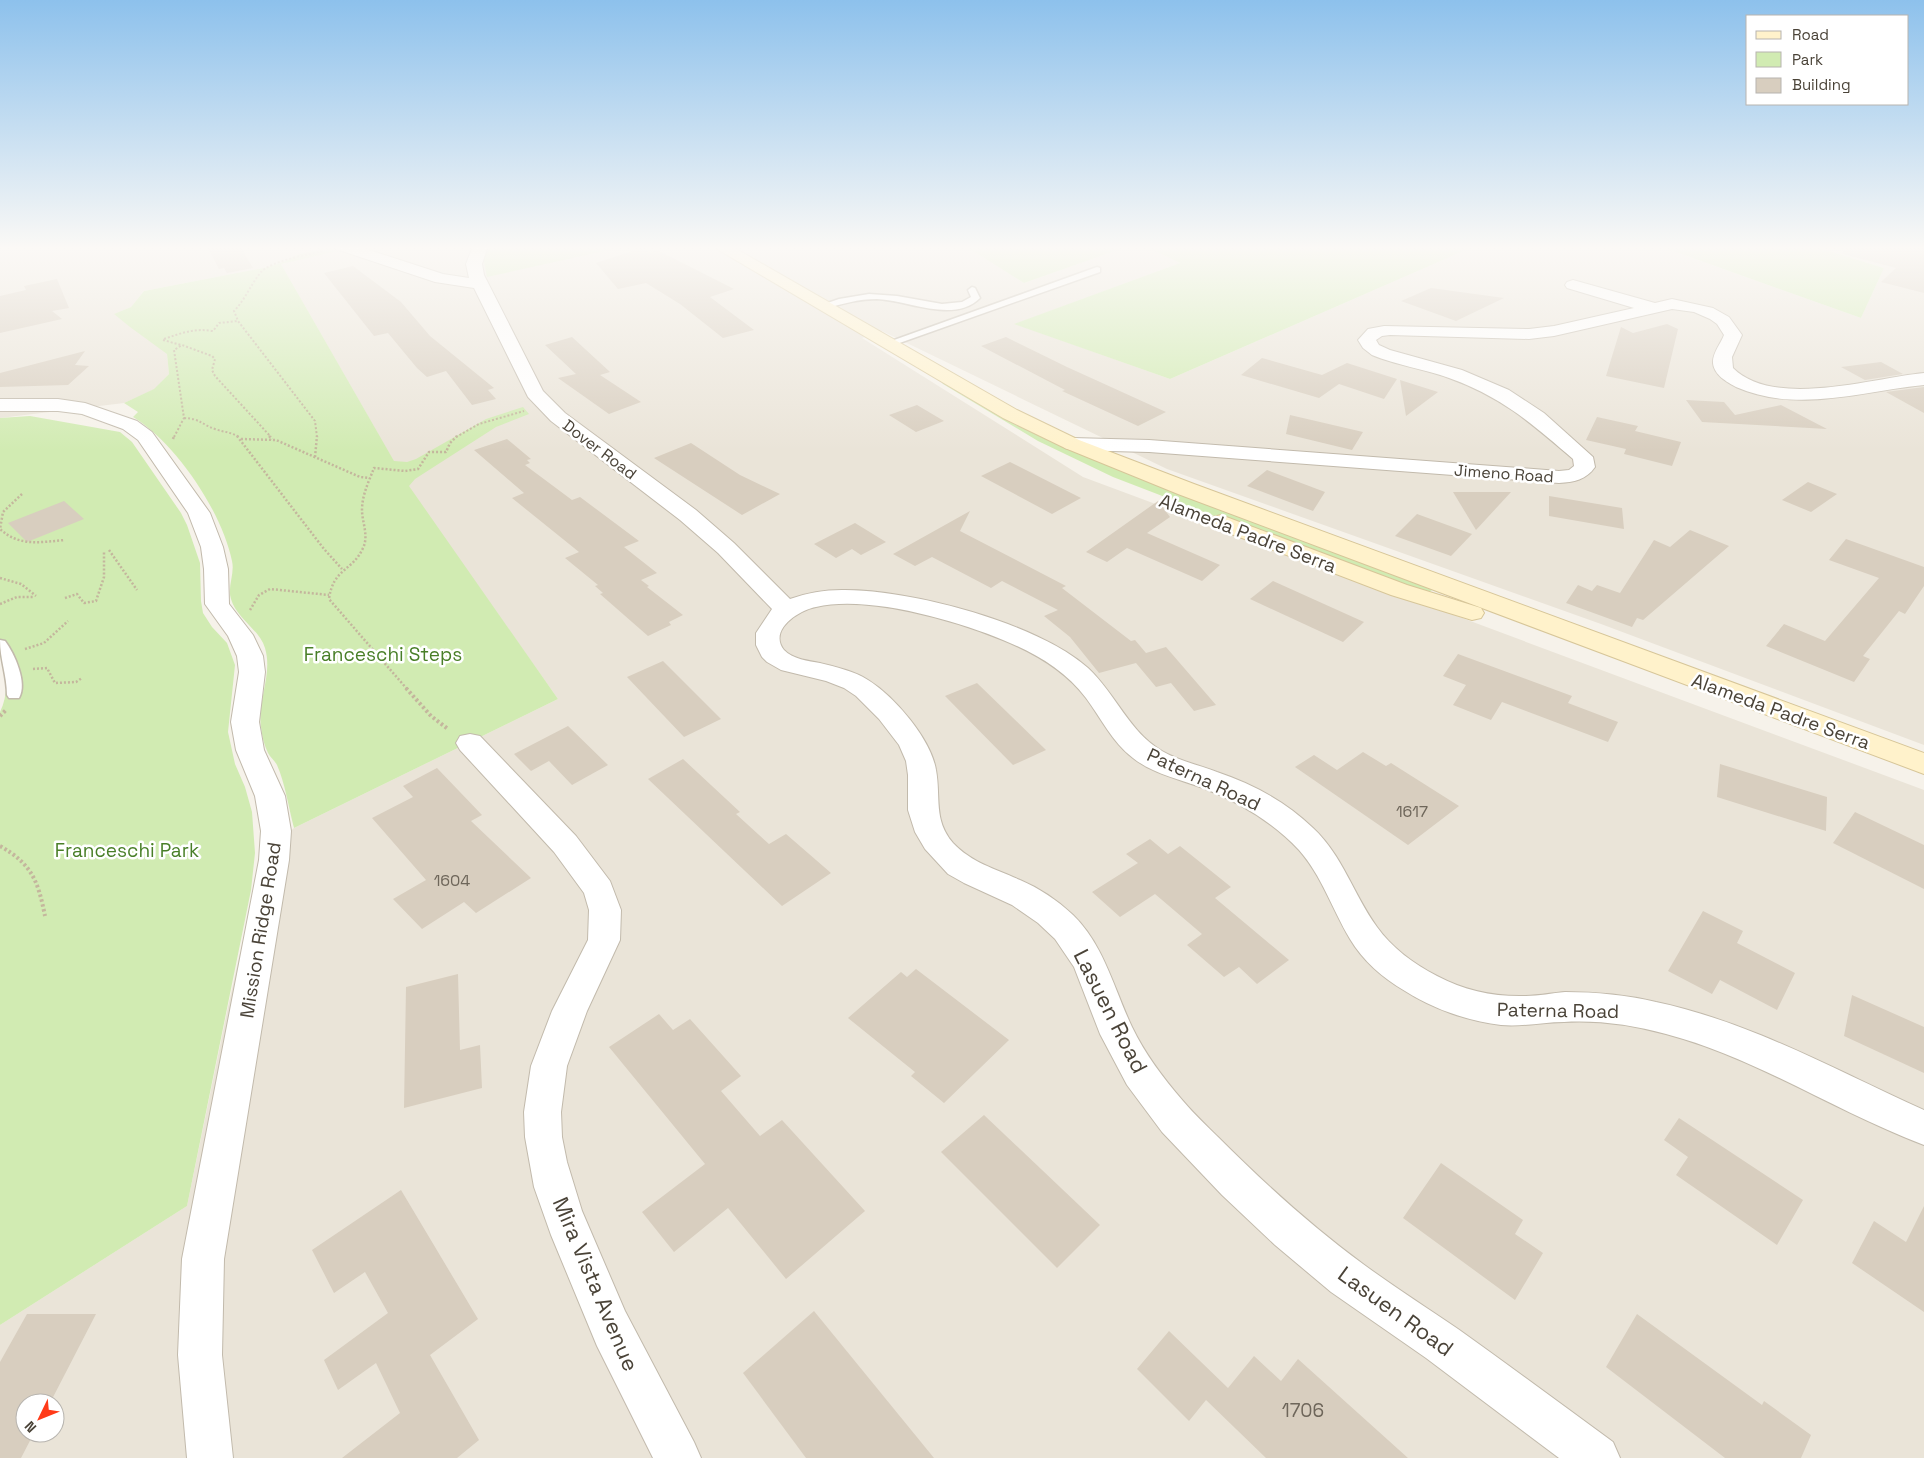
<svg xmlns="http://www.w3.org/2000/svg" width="1924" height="1458" font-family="'Space Grotesk',sans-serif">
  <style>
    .residential { fill: #eae4d8; fill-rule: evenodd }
    .green { fill: #d1ebb2 }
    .building { fill: #d8cebf }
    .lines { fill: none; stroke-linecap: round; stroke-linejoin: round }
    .lane-casing { stroke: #c2baac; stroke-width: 3 }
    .street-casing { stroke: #c2baac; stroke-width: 2 }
    .secondary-casing { stroke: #d7c699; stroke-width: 2 }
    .path-far2 { stroke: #c4b69d; stroke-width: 2; stroke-dasharray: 2 2; stroke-linecap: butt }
    .path-far1 { stroke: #c4b69d; stroke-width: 2.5; stroke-dasharray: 2 2; stroke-linecap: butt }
    .path { stroke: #c4b69d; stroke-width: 4; stroke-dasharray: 2.5 2.5; stroke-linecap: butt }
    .lane { fill: #fff; fill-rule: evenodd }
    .street { fill: #fff; fill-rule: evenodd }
    .secondary { fill: #fff2cb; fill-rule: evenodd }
    .labels { text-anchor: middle; stroke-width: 5; stroke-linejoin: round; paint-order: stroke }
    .far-street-label { font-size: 16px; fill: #4a4338; stroke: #fff }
    .number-label { font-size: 16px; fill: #6e665a }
    .street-label { font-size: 19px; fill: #4a4338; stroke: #fff }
    .park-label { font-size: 19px; fill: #497f28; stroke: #fff }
    .near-number-label { font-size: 19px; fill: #6e665a }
    .near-street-label { font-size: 22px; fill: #4a4338; stroke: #fff }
  </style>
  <rect width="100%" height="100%" fill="#f6f2ea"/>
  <path class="residential" d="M0 246H965L1024 283 1129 246H1145L1180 263 1015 324 1170 379 1475 246 1661 247 1861 318 1884 268 1813 246H1924V745L1601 624 1167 469 882 331 862 338 1083 477 1924 790V1458H0V1325L187 1206 228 1007 262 855 294 828 558 699 409 488 281 264 336 250 327 247 296 255 286 261 268 267 144 291 131 307 115 314 167 353 169 374 155 389 124 403 0 418ZM25 1403H55V1433H25Z"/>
  <g class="green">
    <path d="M487 246H627L487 277 483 257Z"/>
    <path d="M965 246H1129L1024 283Z"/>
    <path d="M1145 246H1475L1170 379 1014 324 1180 263Z"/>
    <path d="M1659 246H1813L1884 268 1861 318Z"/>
    <path d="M327 247 338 251 281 264 394 461 407 462 416 459 486 419 523 407 529 414 496 427 415 479 409 486 558 699 294 828C289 809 285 783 277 765 275 761 270 757 268 753 264 745 262 736 261 727 257 700 273 675 265 648 259 629 236 618 231 599 227 587 235 574 232 561 222 512 176 443 133 417L138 412 124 403 154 389 169 374 167 354 130 327 114 314 131 307 144 291 268 267 286 261 296 255Z"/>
    <path d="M940 380 1012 419 1432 590 1427 593 1248 529 1113 477 1038 441 943 384Z"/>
    <path d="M30 416 120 432 132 442 181 513 187 525 200 563 201 601 203 613 212 627 227 643 235 665 228 732 235 764 245 787 252 812 255 853 251 890 187 1206 0 1325V712C9 694 7 674 0 656V418Z"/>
  </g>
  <g class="building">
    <path d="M207 246H240L253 268 227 273 224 268 219 269Z"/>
    <path d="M1844 246H1924V293L1881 282 1896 268 1843 254Z"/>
    <path d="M642 248 650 252 657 250 734 289 710 297 754 330 723 338 680 304 646 283 618 289 596 263Z"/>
    <path d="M353 266 401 302 430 336 494 388 488 390 496 399 472 405 446 371 427 377 417 368 388 333 374 336 324 273Z"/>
    <path d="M57 279 69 308 52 311 62 319 0 333V296L26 290 24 286Z"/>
    <path d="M1431 288 1504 298 1456 321 1401 301Z"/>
    <path d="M1667 324 1678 329 1664 388 1606 376 1621 327 1633 333Z"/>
    <path d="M572 337 610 372 600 375 641 402 609 414 558 378 576 374 545 345Z"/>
    <path d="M1006 337 1067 367 1166 412 1138 426 1062 391 1065 390 981 346Z"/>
    <path d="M85 351 75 365 89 366 68 385 0 387V373Z"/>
    <path d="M1262 358 1322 375 1347 363 1397 379 1384 399 1339 384 1319 398 1241 375Z"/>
    <path d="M1881 362 1903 374 1865 380 1841 367Z"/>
    <path d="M1400 380 1438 392 1406 416Z"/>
    <path d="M1924 387V413L1886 392 1901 390Z"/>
    <path d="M1686 400 1724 402 1735 415 1781 405 1827 429 1702 422Z"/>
    <path d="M917 405 944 421 916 432 889 415Z"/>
    <path d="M1290 415 1363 432 1352 450 1286 434Z"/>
    <path d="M1597 417 1638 426 1635 431 1681 442 1672 466 1624 454 1626 449 1586 440Z"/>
    <path d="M507 439 531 459 527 460 530 463 525 465 572 500 580 497 639 541 624 547 657 573 641 580 649 586 647 587 683 615 669 622 671 625 648 636 600 594 603 593 595 586 598 585 565 558 579 552 512 498 524 493 474 450Z"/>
    <path d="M691 443 740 475 780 494 742 515 654 458Z"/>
    <path d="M1010 462 1081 498 1052 514 981 476Z"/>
    <path d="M1267 470 1325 492 1313 511 1247 486Z"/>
    <path d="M1808 482 1837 494 1811 512 1782 500Z"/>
    <path d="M1453 492H1511L1476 530Z"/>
    <path d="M1549 496 1622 508 1624 529 1549 516Z"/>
    <path d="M64 501 84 519 27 542 8 523Z"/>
    <path d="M1158 501 1170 517 1147 533 1220 565 1202 581 1127 548 1107 562 1086 552Z"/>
    <path d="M970 511 960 531 1066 586 1062 588 1131 641 1135 640 1146 653 1166 647 1216 705 1194 711 1171 683 1156 687 1136 663 1099 673 1070 637 1044 616 1058 610 1002 581 991 588 932 557 915 566 893 554Z"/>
    <path d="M1417 514 1472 534 1451 556 1395 536Z"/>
    <path d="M855 523 886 542 861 555 852 549 836 558 814 544Z"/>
    <path d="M1690 530 1729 546 1643 620 1637 618 1632 627 1566 603 1578 585 1592 591 1597 585 1620 593 1654 540 1670 547Z"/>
    <path d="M1846 539 1924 567V586L1905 614 1899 611 1863 656 1870 659 1854 682 1766 646 1784 624 1825 641 1879 578 1829 560Z"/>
    <path d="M1273 581 1364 622 1343 642 1250 599Z"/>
    <path d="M1458 654 1572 696 1568 703 1618 722 1608 742 1502 702 1491 720 1453 705 1466 685 1443 676Z"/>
    <path d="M663 661 721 719 684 737 627 677Z"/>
    <path d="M977 683 1046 750 1013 765 945 696Z"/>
    <path d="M568 726 608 765 572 785 549 761 531 771 514 754Z"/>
    <path d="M1363 752 1386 766 1391 763 1459 806 1408 845 1295 767 1314 755 1337 770Z"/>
    <path d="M683 759 740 812 736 814 769 844 786 834 831 873 782 906 648 779Z"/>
    <path d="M1720 764 1827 797 1826 831 1717 797Z"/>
    <path d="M437 768 482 815 471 821 531 878 476 913 464 902 422 929 393 899 426 880 372 818 413 797 403 786Z"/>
    <path d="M1855 812 1924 845V889L1833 843Z"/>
    <path d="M1150 839 1168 854 1180 846 1231 887 1215 898 1289 960 1257 984 1239 967 1224 977 1187 945 1202 934 1155 894 1120 917 1092 892 1138 863 1126 854Z"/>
    <path d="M1703 911 1743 931 1737 943 1795 973 1777 1010 1720 980 1712 994 1668 971Z"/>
    <path d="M916 969 1009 1040 944 1103 911 1076 915 1072 848 1018 901 972 907 977Z"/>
    <path d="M458 974 460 1050 480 1045 482 1088 404 1108 406 987Z"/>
    <path d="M1852 995 1924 1027V1073L1844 1036Z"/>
    <path d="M659 1014 673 1030 690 1019 741 1076 721 1091 760 1136 782 1120 865 1211 786 1279 728 1208 674 1252 642 1212 705 1164 609 1047Z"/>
    <path d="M984 1115 1100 1225 1057 1268 941 1152Z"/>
    <path d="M1679 1118 1803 1200 1777 1245 1676 1175 1688 1157 1664 1140Z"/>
    <path d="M1441 1163 1523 1220 1515 1234 1543 1253 1515 1300 1403 1218Z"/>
    <path d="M401 1190 478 1319 430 1355 479 1440 457 1458H342L400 1413 376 1363 338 1390 324 1360 388 1313 365 1272 334 1293 312 1250Z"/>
    <path d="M1924 1206V1312L1852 1263 1874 1221 1906 1242Z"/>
    <path d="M814 1311 934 1458H806L743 1373Z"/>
    <path d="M27 1314H96L50 1403H25V1433H34L21 1458H0V1362Z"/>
    <path d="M1637 1314 1762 1405 1764 1401 1811 1435 1801 1458H1725L1606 1367Z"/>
    <path d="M1169 1331 1228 1388 1254 1356 1281 1381 1298 1359 1408 1458H1266L1206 1400 1189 1421 1137 1369Z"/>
  </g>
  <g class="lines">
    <defs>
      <g id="lane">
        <path d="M1097 267 1100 268V272L891 346 888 347 883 344Z"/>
        <path d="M972 287 975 288 980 298C954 324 908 300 877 299 858 299 842 304 824 309L819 306 839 299 869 294 897 296 942 304 962 302 971 297 968 290Z"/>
        <path d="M0 640 5 641C14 653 28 683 19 698H9L7 695C7 676 0 659 0 640Z"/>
      </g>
      <g id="street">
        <path d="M334 246H357L443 274 469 278 466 264 473 246H488L482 264 484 275 543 391 565 413 696 510 734 543 790 599C807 593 824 590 842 590 909 589 1038 623 1088 668 1116 694 1129 732 1162 751 1179 761 1199 765 1217 772 1253 784 1286 802 1313 828 1343 856 1353 894 1377 927 1392 948 1414 964 1437 976 1465 991 1495 997 1526 996 1539 996 1552 993 1565 992 1596 992 1627 995 1656 1002 1751 1022 1837 1071 1924 1110V1145C1836 1112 1757 1058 1666 1034 1633 1025 1598 1020 1564 1022 1543 1022 1523 1027 1501 1025 1468 1021 1433 1009 1405 991 1383 978 1363 961 1350 939 1332 909 1322 876 1299 850 1273 822 1239 802 1203 788 1179 779 1153 774 1133 758 1112 742 1101 718 1086 698 1065 670 1035 653 1003 640 954 620 868 595 816 607 799 610 768 630 784 650 792 659 809 661 820 663 836 667 854 671 868 680 894 696 931 739 936 770 941 797 933 820 953 843 972 863 996 869 1020 880 1039 888 1057 900 1073 915 1104 945 1114 989 1132 1027 1145 1054 1163 1078 1183 1101 1194 1114 1206 1125 1218 1137 1264 1183 1311 1226 1363 1264 1394 1287 1426 1307 1458 1329 1510 1366 1561 1404 1613 1442L1620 1458H1559L1426 1358 1331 1292 1275 1245 1222 1195 1162 1132 1127 1085 1100 1034 1074 967 1055 939 1038 923 1012 905 964 883 948 874 925 849 915 832 908 810V775L906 761 899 745 879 719 856 696 844 688 826 681 781 670 767 662 762 657 756 645V633L772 609 718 553 680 520 551 421 528 397 474 288 435 282 336 249Z"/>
        <path d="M1573 280 1655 303 1672 299 1713 308 1729 317 1742 335 1732 357 1733 368C1774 409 1872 378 1924 373V385C1861 391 1798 414 1736 387 1727 382 1714 375 1713 363 1712 354 1721 343 1724 335L1717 324 1710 319 1694 312 1672 309 1554 336 1529 339 1390 335 1382 336 1376 340 1379 345 1390 350 1462 370 1509 390 1544 413 1593 457 1595 467C1586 480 1574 482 1559 483L1149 452 1072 450 1065 448 1062 444 1065 440 1072 438 1149 440 1559 471 1569 470 1574 466 1573 459C1531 423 1502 397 1449 378 1424 369 1396 365 1372 355L1363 348 1358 340 1368 329 1384 326 1529 329 1554 326 1634 308 1567 288 1565 285 1567 282Z"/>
        <path d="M0 399H58L85 403 137 421 152 432 210 513 223 547 228 569 229 604 253 635 263 656 265 672 259 722 264 750 285 796 291 831 289 860 224 1259 222 1355 233 1458H187L178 1355 182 1259 259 860 261 831 255 796 236 750 231 722 239 672 237 656 228 636 205 604 204 569 201 547 188 513 138 440 123 429 82 414 58 411H0Z"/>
        <path d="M470 734 480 736 576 836 610 881 621 910 620 940 587 1011 567 1066 561 1112 562 1137 567 1162 582 1211 625 1311 694 1442 701 1458H653L597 1346 551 1235 534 1187 525 1137 524 1112 531 1066 552 1011 588 940 589 910 584 893 554 852 460 750 456 743 460 736Z"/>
      </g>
      <g id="secondary">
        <path d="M712 246H731L1017 410 1079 440 1194 484 1924 753V774L1178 494 1065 448 1003 418Z"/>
        <path d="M1221 515 1407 585 1481 608 1484 613 1481 618 1472 620 1391 595 1213 527 1210 522 1213 517Z"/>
      </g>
    </defs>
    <use href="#lane" class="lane-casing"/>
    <use href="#street" class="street-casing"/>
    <use href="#secondary" class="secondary-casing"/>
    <g class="path-far2">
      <path d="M164 339C181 333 195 328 213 331L219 323 238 321"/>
      <path d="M163 340 181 345"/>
      <path d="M184 418C201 419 201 424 215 429 223 432 231 432 239 437"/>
      <path d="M174 437 184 418 174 350 182 345 212 356 215 359 212 370 215 376 271 437"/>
      <path d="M317 437 315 421 238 321 234 311C245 300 251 284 261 272 271 261 309 254 324 251"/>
      <path d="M456 437 479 424 524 411"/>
    </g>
    <g class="path-far1">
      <path d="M237 436 324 549 342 569"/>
      <path d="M269 436 272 439"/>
      <path d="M173 439 174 436"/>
      <path d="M241 439 276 440 360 477 369 478"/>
      <path d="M315 457 317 436"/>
      <path d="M22 494 3 512 0 529C19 547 41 542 65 540"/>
      <path d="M109 550 137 590"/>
      <path d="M0 578 21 584 36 596"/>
      <path d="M65 598 77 594 84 603 96 601 104 577V552"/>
      <path d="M0 604 17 597H34"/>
      <path d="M250 610 259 595 270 589 329 595"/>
      <path d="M25 649 44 643 68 621"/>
      <path d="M33 669 47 668 55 683 76 682 82 678"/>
      <path d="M407 689 329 599C333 568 353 571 363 548 369 536 362 522 362 510 362 495 369 481 374 468L405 471 418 469 429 452H446L450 443 457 436"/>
    </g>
    <g class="path">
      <path d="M406 688 431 716 448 729"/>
      <path d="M0 716 7 709"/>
      <path d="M0 846C32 864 38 881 45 916"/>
    </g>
    <use href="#lane" class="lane"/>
    <use href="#street" class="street"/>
    <use href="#secondary" class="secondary"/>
  </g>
  <linearGradient id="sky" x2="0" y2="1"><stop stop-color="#8dc1ec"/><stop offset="0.55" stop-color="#fbf9f6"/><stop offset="1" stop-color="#fbf9f6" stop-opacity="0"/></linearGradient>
  <rect width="1924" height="451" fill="url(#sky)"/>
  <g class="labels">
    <g class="far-street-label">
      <text transform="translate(600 449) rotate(37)" y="6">Dover Road</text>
      <text transform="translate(1504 473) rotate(4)" y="6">Jimeno Road</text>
    </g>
    <g class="number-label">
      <text x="1412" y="817">1617</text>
      <text x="452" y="886">1604</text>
    </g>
    <g class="street-label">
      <text transform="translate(1248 533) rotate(21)" y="7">Alameda Padre Serra</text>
      <text transform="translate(1781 711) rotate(20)" y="7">Alameda Padre Serra</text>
      <text transform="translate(1204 779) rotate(25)" y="7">Paterna Road</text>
      <text transform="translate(260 930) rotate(-81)" y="7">Mission Ridge Road</text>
      <text transform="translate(1558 1010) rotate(1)" y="7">Paterna Road</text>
    </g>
    <g class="park-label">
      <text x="383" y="661">Franceschi Steps</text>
      <text x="127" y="857">Franceschi Park</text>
    </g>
    <g class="near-number-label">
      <text x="1303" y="1417">1706</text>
    </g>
    <g class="near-street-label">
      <text transform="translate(1111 1011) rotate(63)" y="8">Lasuen Road</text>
      <text transform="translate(596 1284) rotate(67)" y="8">Mira Vista Avenue</text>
      <text transform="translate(1396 1311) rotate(36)" y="8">Lasuen Road</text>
    </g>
  </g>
  <rect x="1746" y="15" width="162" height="90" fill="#ffffff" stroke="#b7b4af"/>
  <rect x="1756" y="31" width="25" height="8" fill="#fff2cb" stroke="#b7b4af"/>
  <text x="1792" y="40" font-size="15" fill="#4a4338">Road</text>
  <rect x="1756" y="52" width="25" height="15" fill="#d1ebb2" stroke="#b7b4af"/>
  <text x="1792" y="65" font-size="15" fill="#4a4338">Park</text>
  <rect x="1756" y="78" width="25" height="15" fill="#d8cebf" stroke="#b7b4af"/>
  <text x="1792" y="90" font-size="15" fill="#4a4338">Building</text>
  <g transform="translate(40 1418) rotate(227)"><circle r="24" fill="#ffffff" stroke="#b7b4af"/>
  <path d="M0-4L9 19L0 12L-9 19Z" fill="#ff3a18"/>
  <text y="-8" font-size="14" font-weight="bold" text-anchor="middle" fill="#4a4338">N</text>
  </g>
</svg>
